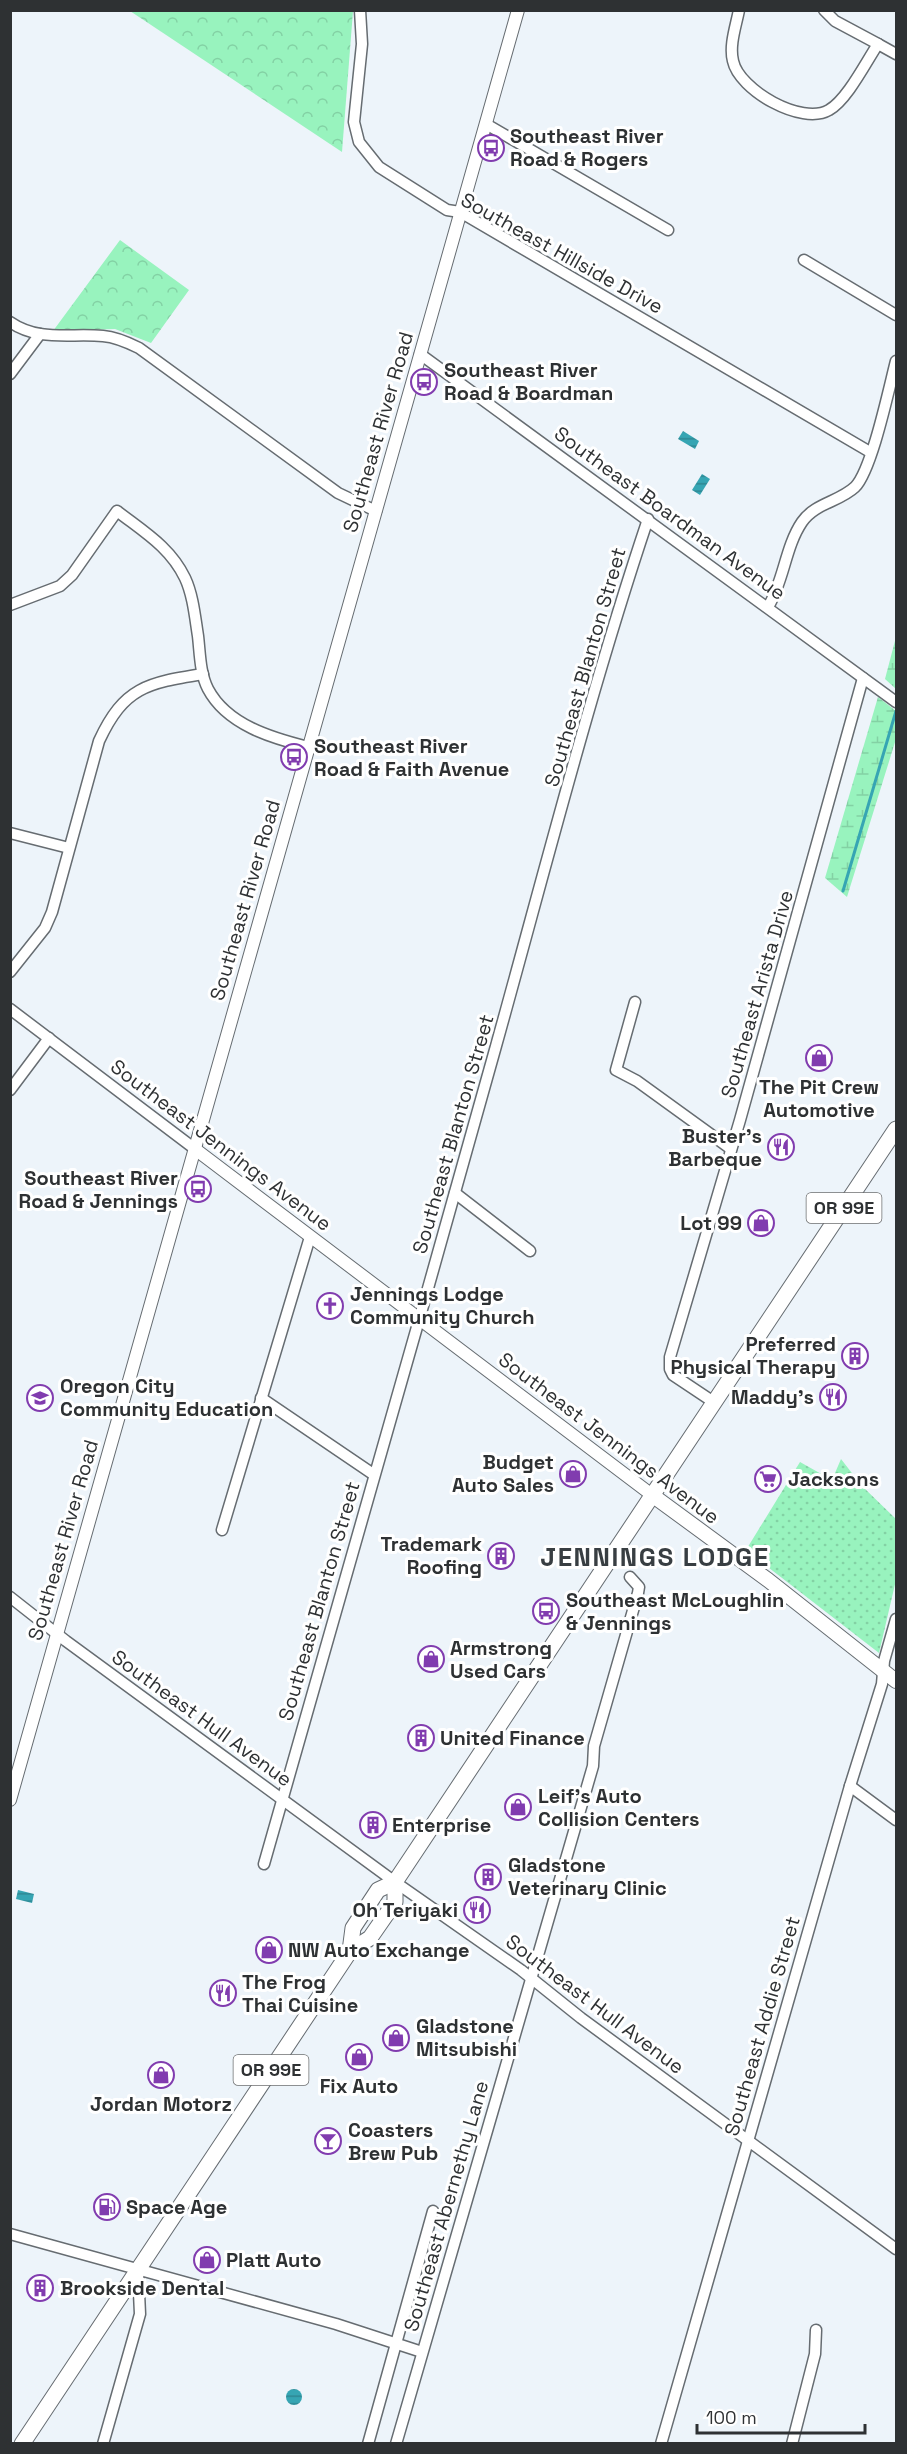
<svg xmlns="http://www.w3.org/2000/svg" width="907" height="2454" font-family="'Space Grotesk',sans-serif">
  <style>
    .grass { fill: url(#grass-dots) }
    .forest { fill: url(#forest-crowns) }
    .wetland { fill: url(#wetland-marsh) }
    .water { fill: url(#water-rules) }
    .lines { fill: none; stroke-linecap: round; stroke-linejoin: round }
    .stream { stroke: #36a5b3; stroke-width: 3 }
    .minor-casing { stroke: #666c71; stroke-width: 13 }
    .tertiary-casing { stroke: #666c71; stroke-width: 14 }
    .secondary-casing { stroke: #666c71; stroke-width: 16 }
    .primary-casing { stroke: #666c71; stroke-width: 17 }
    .minor { stroke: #fff; stroke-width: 10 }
    .tertiary { stroke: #fff; stroke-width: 12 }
    .secondary { stroke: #fff; stroke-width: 14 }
    .primary { stroke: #fff; stroke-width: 15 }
    .labels { text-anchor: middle; stroke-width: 6; stroke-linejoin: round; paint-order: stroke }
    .shield { fill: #fff; stroke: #6d6f70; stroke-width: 1.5 }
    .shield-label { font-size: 18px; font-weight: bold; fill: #2e3133 }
    .poi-label { font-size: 20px; font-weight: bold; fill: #2e3133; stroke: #fff; text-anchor: start }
    .street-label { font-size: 20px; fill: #2e3133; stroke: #fff }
    .district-label { font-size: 26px; font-weight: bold; letter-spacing: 1.5px; fill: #383e42; stroke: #fff }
  </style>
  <defs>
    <pattern id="grass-dots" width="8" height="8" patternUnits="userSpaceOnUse" patternTransform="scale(1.5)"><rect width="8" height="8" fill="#98f3be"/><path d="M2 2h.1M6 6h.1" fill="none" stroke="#83d1a4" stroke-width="1.8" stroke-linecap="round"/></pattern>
    <pattern id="forest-crowns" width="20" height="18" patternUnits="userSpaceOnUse" patternTransform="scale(1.5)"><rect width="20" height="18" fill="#98f3be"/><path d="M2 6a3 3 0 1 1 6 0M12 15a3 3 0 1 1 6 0" fill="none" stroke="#83d1a4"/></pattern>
    <pattern id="wetland-marsh" width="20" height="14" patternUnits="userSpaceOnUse" patternTransform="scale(1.5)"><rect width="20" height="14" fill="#98f3be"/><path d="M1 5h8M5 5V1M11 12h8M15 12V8" fill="none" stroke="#83d1a4"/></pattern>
    <pattern id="water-rules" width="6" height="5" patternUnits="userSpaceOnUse" patternTransform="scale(1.5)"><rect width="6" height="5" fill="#36a5b3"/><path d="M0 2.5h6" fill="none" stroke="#2e8792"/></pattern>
  </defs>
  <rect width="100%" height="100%" fill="#edf4fa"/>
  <path class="grass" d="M841 1459 862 1486 896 1519V1580L879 1653 746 1550 800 1462 832 1480Z"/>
  <g class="forest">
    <path d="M130 11H353L342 152Z"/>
    <path d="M120 240 189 290 151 343 115 329 53 331Z"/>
  </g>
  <g class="wetland">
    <path d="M896 637V689L885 679Z"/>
    <path d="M878 697 896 711V739L847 897 825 878Z"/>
  </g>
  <g class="water">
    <path d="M683 431 699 441 695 449 678 439Z"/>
    <path d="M702 474 710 479 700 495 692 490Z"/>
    <path d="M18 1890 34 1894 32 1903 16 1899Z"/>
    <circle cx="294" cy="2397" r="8"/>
  </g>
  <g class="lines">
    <path class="stream" d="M843 891 896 711"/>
    <defs>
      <g id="minor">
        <path d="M360 10 362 44 354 122 359 142 379 167 447 210 460 212 870 452"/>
        <path d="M739 10C736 26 729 45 733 61 739 90 802 126 829 110 847 100 866 62 878 44L835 21 824 10"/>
        <path d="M878 44 896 54"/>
        <path d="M486 124 668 230"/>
        <path d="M804 260 896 315"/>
        <path d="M10 322C39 342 70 333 103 336 116 337 127 342 139 348L338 493 376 511"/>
        <path d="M420 354 896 702"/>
        <path d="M10 374 40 334"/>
        <path d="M10 605 60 586 72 575 117 511C144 532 170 547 185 578 193 595 195 617 198 636 200 653 200 674 208 689 227 725 272 738 308 747"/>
        <path d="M768 607C784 581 785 547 802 522 815 503 839 502 855 487 872 470 889 388 896 361"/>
        <path d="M10 833 69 848"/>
        <path d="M10 972 45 928 52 912 99 741C124 687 147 683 203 674"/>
        <path d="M635 1002 616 1070 637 1081 731 1149"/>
        <path d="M10 1009 195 1149"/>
        <path d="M10 1090 49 1038"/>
        <path d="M455 1193 530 1251"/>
        <path d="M261 1398 373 1474"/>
        <path d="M715 1403 673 1375 670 1369V1357L740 1120 863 678"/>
        <path d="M222 1530 310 1237"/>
        <path d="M10 1597 66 1641 395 1882 521 1970 581 2018 896 2249"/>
        <path d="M850 1786 896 1820"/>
        <path d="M264 1864C342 1591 420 1319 496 1046 545 870 590 692 648 519"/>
        <path d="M10 2234 336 2324 422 2352"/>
        <path d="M103 2444 140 2314 138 2271"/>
        <path d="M368 2444 433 2211"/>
        <path d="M396 2444 593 1766 594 1746 638 1593 639 1587 630 1577"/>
        <path d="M661 2444 850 1786 882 1684 884 1661 896 1619"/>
        <path d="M792 2444 815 2354 816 2330"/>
      </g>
      <g id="tertiary">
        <path d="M195 1149 652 1495"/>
        <path d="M10 1800 518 10"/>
      </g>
      <path id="secondary" d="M652 1495 768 1580 896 1681"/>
      <g id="primary">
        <path d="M350 1951 353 1928 378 1890 395 1882"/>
        <path d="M22 2444 350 1951 370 1938 395 1902V1882L896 1129"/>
      </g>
    </defs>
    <use href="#minor" class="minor-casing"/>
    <use href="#tertiary" class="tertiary-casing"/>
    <use href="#secondary" class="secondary-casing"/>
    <use href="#primary" class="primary-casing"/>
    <use href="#minor" class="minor"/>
    <use href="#tertiary" class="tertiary"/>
    <use href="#secondary" class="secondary"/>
    <use href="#primary" class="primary"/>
  </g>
  <defs>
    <symbol id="bus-ring" viewBox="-11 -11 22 22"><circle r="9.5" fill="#fff" stroke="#813caf" stroke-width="1.5"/><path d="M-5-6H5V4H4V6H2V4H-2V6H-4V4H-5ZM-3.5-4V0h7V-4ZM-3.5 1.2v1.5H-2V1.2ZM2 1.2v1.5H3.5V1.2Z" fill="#813caf"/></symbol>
    <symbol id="shop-ring" viewBox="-11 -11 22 22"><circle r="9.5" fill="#fff" stroke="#813caf" stroke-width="1.5"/><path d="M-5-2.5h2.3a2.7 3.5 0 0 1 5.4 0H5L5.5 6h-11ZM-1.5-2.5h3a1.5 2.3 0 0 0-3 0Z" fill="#813caf"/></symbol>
    <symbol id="restaurant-ring" viewBox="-11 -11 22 22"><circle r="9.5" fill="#fff" stroke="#813caf" stroke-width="1.5"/><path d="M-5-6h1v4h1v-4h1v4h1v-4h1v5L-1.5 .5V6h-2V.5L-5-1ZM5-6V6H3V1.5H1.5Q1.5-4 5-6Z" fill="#813caf"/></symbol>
    <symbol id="church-ring" viewBox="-11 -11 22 22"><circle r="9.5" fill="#fff" stroke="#813caf" stroke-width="1.5"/><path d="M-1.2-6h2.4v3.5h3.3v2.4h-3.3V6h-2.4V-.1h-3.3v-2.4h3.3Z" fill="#813caf"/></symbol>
    <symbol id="building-ring" viewBox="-11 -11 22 22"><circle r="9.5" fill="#fff" stroke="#813caf" stroke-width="1.5"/><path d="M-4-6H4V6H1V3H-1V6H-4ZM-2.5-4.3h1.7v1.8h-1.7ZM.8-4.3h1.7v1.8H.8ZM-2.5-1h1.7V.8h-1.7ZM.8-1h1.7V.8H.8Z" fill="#813caf"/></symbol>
    <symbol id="school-ring" viewBox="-11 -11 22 22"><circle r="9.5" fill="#fff" stroke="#813caf" stroke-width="1.5"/><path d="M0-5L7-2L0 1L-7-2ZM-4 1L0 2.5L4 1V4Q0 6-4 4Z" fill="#813caf"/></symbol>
    <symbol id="supermarket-ring" viewBox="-11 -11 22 22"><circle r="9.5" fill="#fff" stroke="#813caf" stroke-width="1.5"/><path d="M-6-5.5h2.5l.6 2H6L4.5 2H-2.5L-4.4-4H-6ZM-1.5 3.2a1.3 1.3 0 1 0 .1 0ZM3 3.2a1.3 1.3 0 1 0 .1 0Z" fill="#813caf"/></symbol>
    <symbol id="bar-ring" viewBox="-11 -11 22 22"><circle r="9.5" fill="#fff" stroke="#813caf" stroke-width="1.5"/><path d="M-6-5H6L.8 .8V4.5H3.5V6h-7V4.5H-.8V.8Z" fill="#813caf"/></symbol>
    <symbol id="fuel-ring" viewBox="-11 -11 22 22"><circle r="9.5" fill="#fff" stroke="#813caf" stroke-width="1.5"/><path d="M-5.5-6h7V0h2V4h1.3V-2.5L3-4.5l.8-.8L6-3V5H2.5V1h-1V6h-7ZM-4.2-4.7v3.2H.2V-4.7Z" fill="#813caf"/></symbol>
  </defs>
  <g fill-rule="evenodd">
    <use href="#bus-ring" x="476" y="133" width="30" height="30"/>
    <use href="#bus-ring" x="409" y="367" width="30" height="30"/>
    <use href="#bus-ring" x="279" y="742" width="30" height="30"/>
    <use href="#shop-ring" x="804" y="1043" width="30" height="30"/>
    <use href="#restaurant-ring" x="766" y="1132" width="30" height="30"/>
    <use href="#bus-ring" x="183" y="1174" width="30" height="30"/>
    <use href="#shop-ring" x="746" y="1208" width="30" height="30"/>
    <use href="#church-ring" x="315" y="1291" width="30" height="30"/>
    <use href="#building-ring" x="840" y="1341" width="30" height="30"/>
    <use href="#restaurant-ring" x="818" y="1382" width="30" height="30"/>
    <use href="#school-ring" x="25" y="1383" width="30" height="30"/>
    <use href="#shop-ring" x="558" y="1459" width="30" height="30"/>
    <use href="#supermarket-ring" x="753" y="1464" width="30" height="30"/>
    <use href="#building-ring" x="486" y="1541" width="30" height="30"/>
    <use href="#bus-ring" x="531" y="1596" width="30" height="30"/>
    <use href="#shop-ring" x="416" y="1644" width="30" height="30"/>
    <use href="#building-ring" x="406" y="1723" width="30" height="30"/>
    <use href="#shop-ring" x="503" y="1792" width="30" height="30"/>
    <use href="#building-ring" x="358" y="1810" width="30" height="30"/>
    <use href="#building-ring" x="473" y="1862" width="30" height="30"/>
    <use href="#restaurant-ring" x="462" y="1895" width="30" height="30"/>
    <use href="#shop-ring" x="254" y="1935" width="30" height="30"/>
    <use href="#restaurant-ring" x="208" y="1978" width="30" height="30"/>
    <use href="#shop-ring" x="381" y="2023" width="30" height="30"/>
    <use href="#shop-ring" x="344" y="2042" width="30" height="30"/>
    <use href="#shop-ring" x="146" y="2060" width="30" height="30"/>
    <use href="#bar-ring" x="313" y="2126" width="30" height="30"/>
    <use href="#fuel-ring" x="92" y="2192" width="30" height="30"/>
    <use href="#shop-ring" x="192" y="2245" width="30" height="30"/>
    <use href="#building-ring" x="25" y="2273" width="30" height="30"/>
  </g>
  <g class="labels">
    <g class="shield">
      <rect x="806.5" y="1193" width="75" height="30" rx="4.5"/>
      <rect x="233.5" y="2055" width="75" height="30" rx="4.5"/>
    </g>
    <g class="shield-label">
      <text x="844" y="1214">OR 99E</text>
      <text x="271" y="2076">OR 99E</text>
    </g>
    <g class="poi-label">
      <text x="510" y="143">Southeast River<tspan x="510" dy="23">Road &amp; Rogers</tspan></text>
      <text x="444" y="377">Southeast River<tspan x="444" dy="23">Road &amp; Boardman</tspan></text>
      <text x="314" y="753">Southeast River<tspan x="314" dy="23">Road &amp; Faith Avenue</tspan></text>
      <text x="819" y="1094" text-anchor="middle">The Pit Crew<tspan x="819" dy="23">Automotive</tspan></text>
      <text x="762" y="1143" text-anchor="end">Buster's<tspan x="762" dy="23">Barbeque</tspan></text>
      <text x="178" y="1185" text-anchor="end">Southeast River<tspan x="178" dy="23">Road &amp; Jennings</tspan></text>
      <text x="742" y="1230" text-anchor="end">Lot 99</text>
      <text x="350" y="1301">Jennings Lodge<tspan x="350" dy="23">Community Church</tspan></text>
      <text x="836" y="1351" text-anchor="end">Preferred<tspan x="836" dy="23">Physical Therapy</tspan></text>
      <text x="60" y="1393">Oregon City<tspan x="60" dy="23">Community Education</tspan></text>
      <text x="814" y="1404" text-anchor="end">Maddy's</text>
      <text x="554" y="1469" text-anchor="end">Budget<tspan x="554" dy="23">Auto Sales</tspan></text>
      <text x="788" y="1486">Jacksons</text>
      <text x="482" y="1551" text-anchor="end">Trademark<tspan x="482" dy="23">Roofing</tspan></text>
      <text x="566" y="1607">Southeast McLoughlin<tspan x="566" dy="23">&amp; Jennings</tspan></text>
      <text x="450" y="1655">Armstrong<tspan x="450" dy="23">Used Cars</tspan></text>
      <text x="440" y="1745">United Finance</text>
      <text x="538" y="1803">Leif's Auto<tspan x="538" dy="23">Collision Centers</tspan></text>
      <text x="392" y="1832">Enterprise</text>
      <text x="508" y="1872">Gladstone<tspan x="508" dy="23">Veterinary Clinic</tspan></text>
      <text x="458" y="1917" text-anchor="end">Oh Teriyaki</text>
      <text x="288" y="1957">NW Auto Exchange</text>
      <text x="242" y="1989">The Frog<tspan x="242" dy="23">Thai Cuisine</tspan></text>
      <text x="416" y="2033">Gladstone<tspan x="416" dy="23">Mitsubishi</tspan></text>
      <text x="359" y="2093" text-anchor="middle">Fix Auto</text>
      <text x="161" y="2111" text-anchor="middle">Jordan Motorz</text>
      <text x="348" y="2137">Coasters<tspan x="348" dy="23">Brew Pub</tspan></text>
      <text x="126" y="2214">Space Age</text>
      <text x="226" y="2267">Platt Auto</text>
      <text x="60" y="2295">Brookside Dental</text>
    </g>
    <g class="street-label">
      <text transform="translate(562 253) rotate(29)" y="7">Southeast Hillside Drive</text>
      <text transform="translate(378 432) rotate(-74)" y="7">Southeast River Road</text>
      <text transform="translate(670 513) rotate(36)" y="7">Southeast Boardman Avenue</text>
      <text transform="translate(585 667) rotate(-74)" y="7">Southeast Blanton Street</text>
      <text transform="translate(245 900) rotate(-74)" y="7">Southeast River Road</text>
      <text transform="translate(757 994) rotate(-74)" y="7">Southeast Arista Drive</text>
      <text transform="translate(453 1134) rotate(-74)" y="7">Southeast Blanton Street</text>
      <text transform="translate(221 1145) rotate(37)" y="7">Southeast Jennings Avenue</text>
      <text transform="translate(609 1438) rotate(37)" y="7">Southeast Jennings Avenue</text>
      <text transform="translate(63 1540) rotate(-74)" y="7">Southeast River Road</text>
      <text transform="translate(319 1601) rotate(-74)" y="7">Southeast Blanton Street</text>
      <text transform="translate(202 1718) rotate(36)" y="7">Southeast Hull Avenue</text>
      <text transform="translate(595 2004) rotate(37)" y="7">Southeast Hull Avenue</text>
      <text transform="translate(762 2026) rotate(-74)" y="7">Southeast Addie Street</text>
      <text transform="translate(446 2206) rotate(-74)" y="7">Southeast Abernethy Lane</text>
    </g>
    <g class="district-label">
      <text x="655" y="1566">JENNINGS LODGE</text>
    </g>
  </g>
  <rect width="907" height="2454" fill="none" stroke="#2e3133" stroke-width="24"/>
  <path d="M697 2424v9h168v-9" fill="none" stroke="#2e3133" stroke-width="3"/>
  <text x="706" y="2424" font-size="18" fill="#2e3133" stroke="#ffffff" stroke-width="4.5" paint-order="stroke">100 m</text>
</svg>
